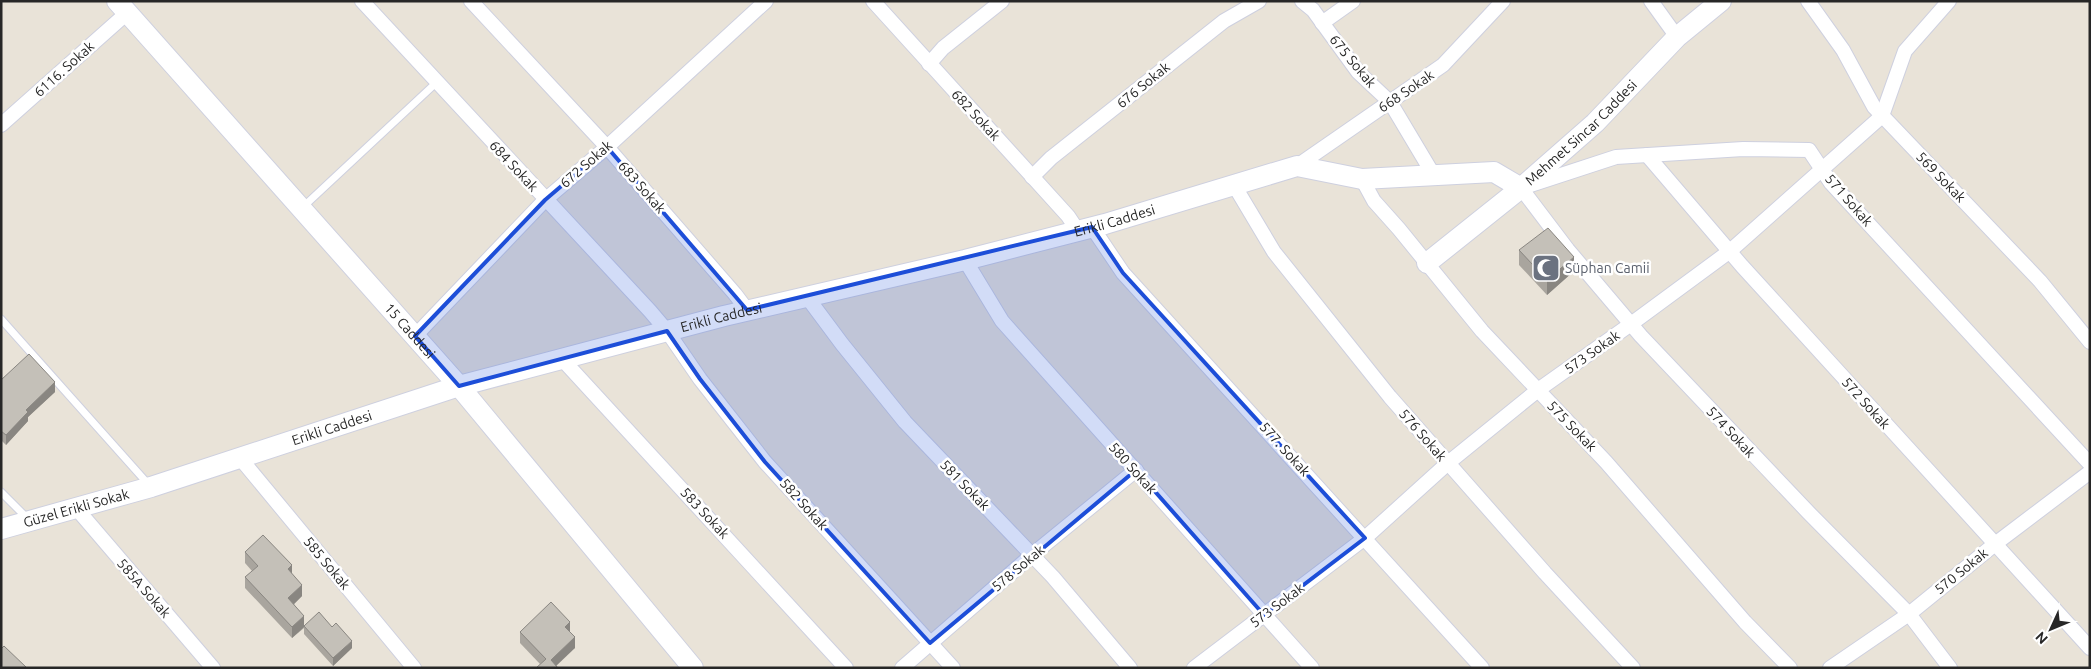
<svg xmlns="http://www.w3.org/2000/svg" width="2091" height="669" font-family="Ubuntu,sans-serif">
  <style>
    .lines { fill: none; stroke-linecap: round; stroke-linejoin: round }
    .lane-casing { stroke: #ced0df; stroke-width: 9 }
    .street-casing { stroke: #ced0df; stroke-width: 16 }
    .secondary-casing { stroke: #ced0df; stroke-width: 22 }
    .lane { stroke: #fff; stroke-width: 7 }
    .street { stroke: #fff; stroke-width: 14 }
    .secondary { stroke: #fff; stroke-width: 20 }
    .wall { fill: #a9a59e }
    .shaded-wall { fill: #898681 }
    .building { fill: #c4c0b8; stroke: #898681 }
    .marked { fill: #1d4ed8; fill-opacity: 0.2; stroke: #1d4ed8; stroke-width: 4; stroke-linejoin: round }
    .labels { text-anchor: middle; stroke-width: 5; stroke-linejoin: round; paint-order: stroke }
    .street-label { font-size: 14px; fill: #272727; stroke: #fff }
    .worship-label { font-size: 14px; fill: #5b616d; stroke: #fff; text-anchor: start }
  </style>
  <rect width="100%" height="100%" fill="#e9e3d8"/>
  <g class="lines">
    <defs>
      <g id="lane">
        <path d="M303 207 437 82"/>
        <path d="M1 319 149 485"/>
        <path d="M1 492 28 519"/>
      </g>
      <g id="street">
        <path d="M362 1 650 311 667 331 700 379 765 462 953 668"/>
        <path d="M471 1 607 147 735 294 747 310"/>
        <path d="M873 1 1068 216 1078 231"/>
        <path d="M1302 1 1313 10 1358 72 1390 102 1433 174"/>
        <path d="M1651 1 1677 37"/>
        <path d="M1808 1 1843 50 1874 107 2040 281 2090 342"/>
        <path d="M1322 23 1353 1"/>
        <path d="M929 64 943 48 1002 1"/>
        <path d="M1 125 127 13"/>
        <path d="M1647 155 1742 266 2090 648"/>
        <path d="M1297 166 1443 65 1503 1"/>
        <path d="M1032 177 1051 158 1224 21 1259 1"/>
        <path d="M1362 179 1374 201 1399 229 1482 331 1606 462 1745 622 1790 668"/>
        <path d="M1234 185 1274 252 1390 397 1545 573 1633 668"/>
        <path d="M1092 227 1123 273 1482 668"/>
        <path d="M965 260 1002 321 1312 668"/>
        <path d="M807 297 842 344 905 422 1053 577 1130 668"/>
        <path d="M415 336 545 200 607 147 766 1"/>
        <path d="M562 359 846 668"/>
        <path d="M240 458 414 668"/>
        <path d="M76 508 213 668"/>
        <path d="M902 668 1032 555 1136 470"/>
        <path d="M1194 668 1365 538 1448 463 1538 390 1631 324 1730 251 1882 116 1905 51 1949 1"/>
        <path d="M1830 668 1909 614 1995 544 2090 472"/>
        <path d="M1950 668 1909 614 1808 512 1641 336 1568 250 1521 188 1616 157 1743 149 1809 150 1831 183 2090 464"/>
      </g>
      <g id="secondary">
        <path id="s1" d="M117 1 459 386 693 668"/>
        <path id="s2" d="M1427 263 1521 188 1595 123 1677 37 1721 1"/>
        <path id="s3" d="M1 529 151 487 459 386 724 316 965 260 1105 224 1297 166 1362 179 1494 172 1521 188"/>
      </g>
    </defs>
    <use href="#lane" class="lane-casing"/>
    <use href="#street" class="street-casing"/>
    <use href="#secondary" class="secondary-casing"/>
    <use href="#lane" class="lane"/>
    <use href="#street" class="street"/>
    <use href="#secondary" class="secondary"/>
  </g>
  <g class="wall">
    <path d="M1519 250 1574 271 1547 295 1519 265Z"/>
    <path d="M1 380 55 392 28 417V421L6 445 1 440Z"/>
    <path d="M245 552 292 574 302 596 294 604 304 626 352 648 333 666 304 634V628L292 638 245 588V577L252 571 245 563Z"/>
    <path d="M520 632H570L575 648 540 664 520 643Z"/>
  </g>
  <g class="shaded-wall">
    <path d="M1574 257V271L1547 295V280Z"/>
    <path d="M55 382V392L28 417V421L6 445V435L26 410Z"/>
    <path d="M292 565V576L288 569Z"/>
    <path d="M302 585V596L288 610V598Z"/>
    <path d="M304 616V627L292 638V627Z"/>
    <path d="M570 622V633L565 627Z"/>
    <path d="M575 637V648L554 668 551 660Z"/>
    <path d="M352 641V648L333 666V658Z"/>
  </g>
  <g class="building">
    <path d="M1548 228 1574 257 1547 280 1519 250Z"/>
    <path d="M29 354 55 382 26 410 28 412 6 435 1 431V380Z"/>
    <path d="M263 535 292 565 288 569 302 585 288 598 304 616 292 627 245 577 258 566 245 552Z"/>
    <path d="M551 602 570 622 565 627 575 637 551 660 558 668H536L546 659 520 632Z"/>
    <path d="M319 612 332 627 336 623 352 641 333 658 304 626Z"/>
    <path d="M4 646 27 668H1V649Z"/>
  </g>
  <path class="marked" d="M607 147 747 310 1092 227 1123 273 1365 538 1264 615 1136 470 930 643 765 462 700 379 667 331 459 386 415 336 545 200Z"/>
  <defs>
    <symbol id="mosque-square" viewBox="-11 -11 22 22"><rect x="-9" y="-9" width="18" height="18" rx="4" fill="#6b7280" stroke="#fff"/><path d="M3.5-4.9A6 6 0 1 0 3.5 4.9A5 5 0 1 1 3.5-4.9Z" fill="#fff"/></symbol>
  </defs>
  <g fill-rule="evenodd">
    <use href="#mosque-square" x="1530" y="252" width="32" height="32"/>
  </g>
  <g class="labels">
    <g class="street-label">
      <text transform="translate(1353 61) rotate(50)" y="5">675 Sokak</text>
      <text transform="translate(64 69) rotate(-42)" y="5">6116. Sokak</text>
      <text transform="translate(1143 85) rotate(-39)" y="5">676 Sokak</text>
      <text transform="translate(1406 91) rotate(-34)" y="5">668 Sokak</text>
      <text transform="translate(976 115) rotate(47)" y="5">682 Sokak</text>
      <text dy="5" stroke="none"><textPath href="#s2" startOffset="202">Mehmet Sincar Caddesi</textPath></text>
      <text transform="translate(586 164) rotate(-41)" y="5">672 Sokak</text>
      <text transform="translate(514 166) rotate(47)" y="5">684 Sokak</text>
      <text transform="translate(1941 177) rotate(46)" y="5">569 Sokak</text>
      <text transform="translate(642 187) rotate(49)" y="5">683 Sokak</text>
      <text transform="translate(1849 200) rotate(49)" y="5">571 Sokak</text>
      <text dy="5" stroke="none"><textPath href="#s3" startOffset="1156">Erikli Caddesi</textPath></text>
      <text dy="5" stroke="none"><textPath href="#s3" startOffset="751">Erikli Caddesi</textPath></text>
      <text dy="5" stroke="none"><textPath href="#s1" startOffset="441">15 Caddesi</textPath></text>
      <text transform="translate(1592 352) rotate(-35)" y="5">573 Sokak</text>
      <text transform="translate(1866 403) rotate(48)" y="5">572 Sokak</text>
      <text transform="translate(1572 426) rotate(46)" y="5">575 Sokak</text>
      <text dy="5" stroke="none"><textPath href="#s3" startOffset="346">Erikli Caddesi</textPath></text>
      <text transform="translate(1731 432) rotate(47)" y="5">574 Sokak</text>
      <text transform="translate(1423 435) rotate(49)" y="5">576 Sokak</text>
      <text transform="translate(1285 449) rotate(48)" y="5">577. Sokak</text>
      <text transform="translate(1133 468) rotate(48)" y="5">580 Sokak</text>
      <text transform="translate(965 485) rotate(46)" y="5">581 Sokak</text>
      <text transform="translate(804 504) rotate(48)" y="5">582 Sokak</text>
      <text dy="5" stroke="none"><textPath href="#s3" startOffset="78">Güzel Erikli Sokak</textPath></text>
      <text transform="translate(705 513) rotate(47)" y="5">583 Sokak</text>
      <text transform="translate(327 563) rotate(50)" y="5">585 Sokak</text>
      <text transform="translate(1018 568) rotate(-40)" y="5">578 Sokak</text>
      <text transform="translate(1961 571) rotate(-39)" y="5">570 Sokak</text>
      <text transform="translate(144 588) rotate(49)" y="5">585A Sokak</text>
      <text transform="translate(1277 605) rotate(-37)" y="5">573 Sokak</text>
    </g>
    <g class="worship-label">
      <text x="1565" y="273">Süphan Camii</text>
    </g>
  </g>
  <rect width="2091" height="669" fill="none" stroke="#272727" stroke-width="5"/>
  <g transform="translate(2051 629) rotate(226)" stroke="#ffffff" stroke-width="4" paint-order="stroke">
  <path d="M0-4L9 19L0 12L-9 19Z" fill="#272727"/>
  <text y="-8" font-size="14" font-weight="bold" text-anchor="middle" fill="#272727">N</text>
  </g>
</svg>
